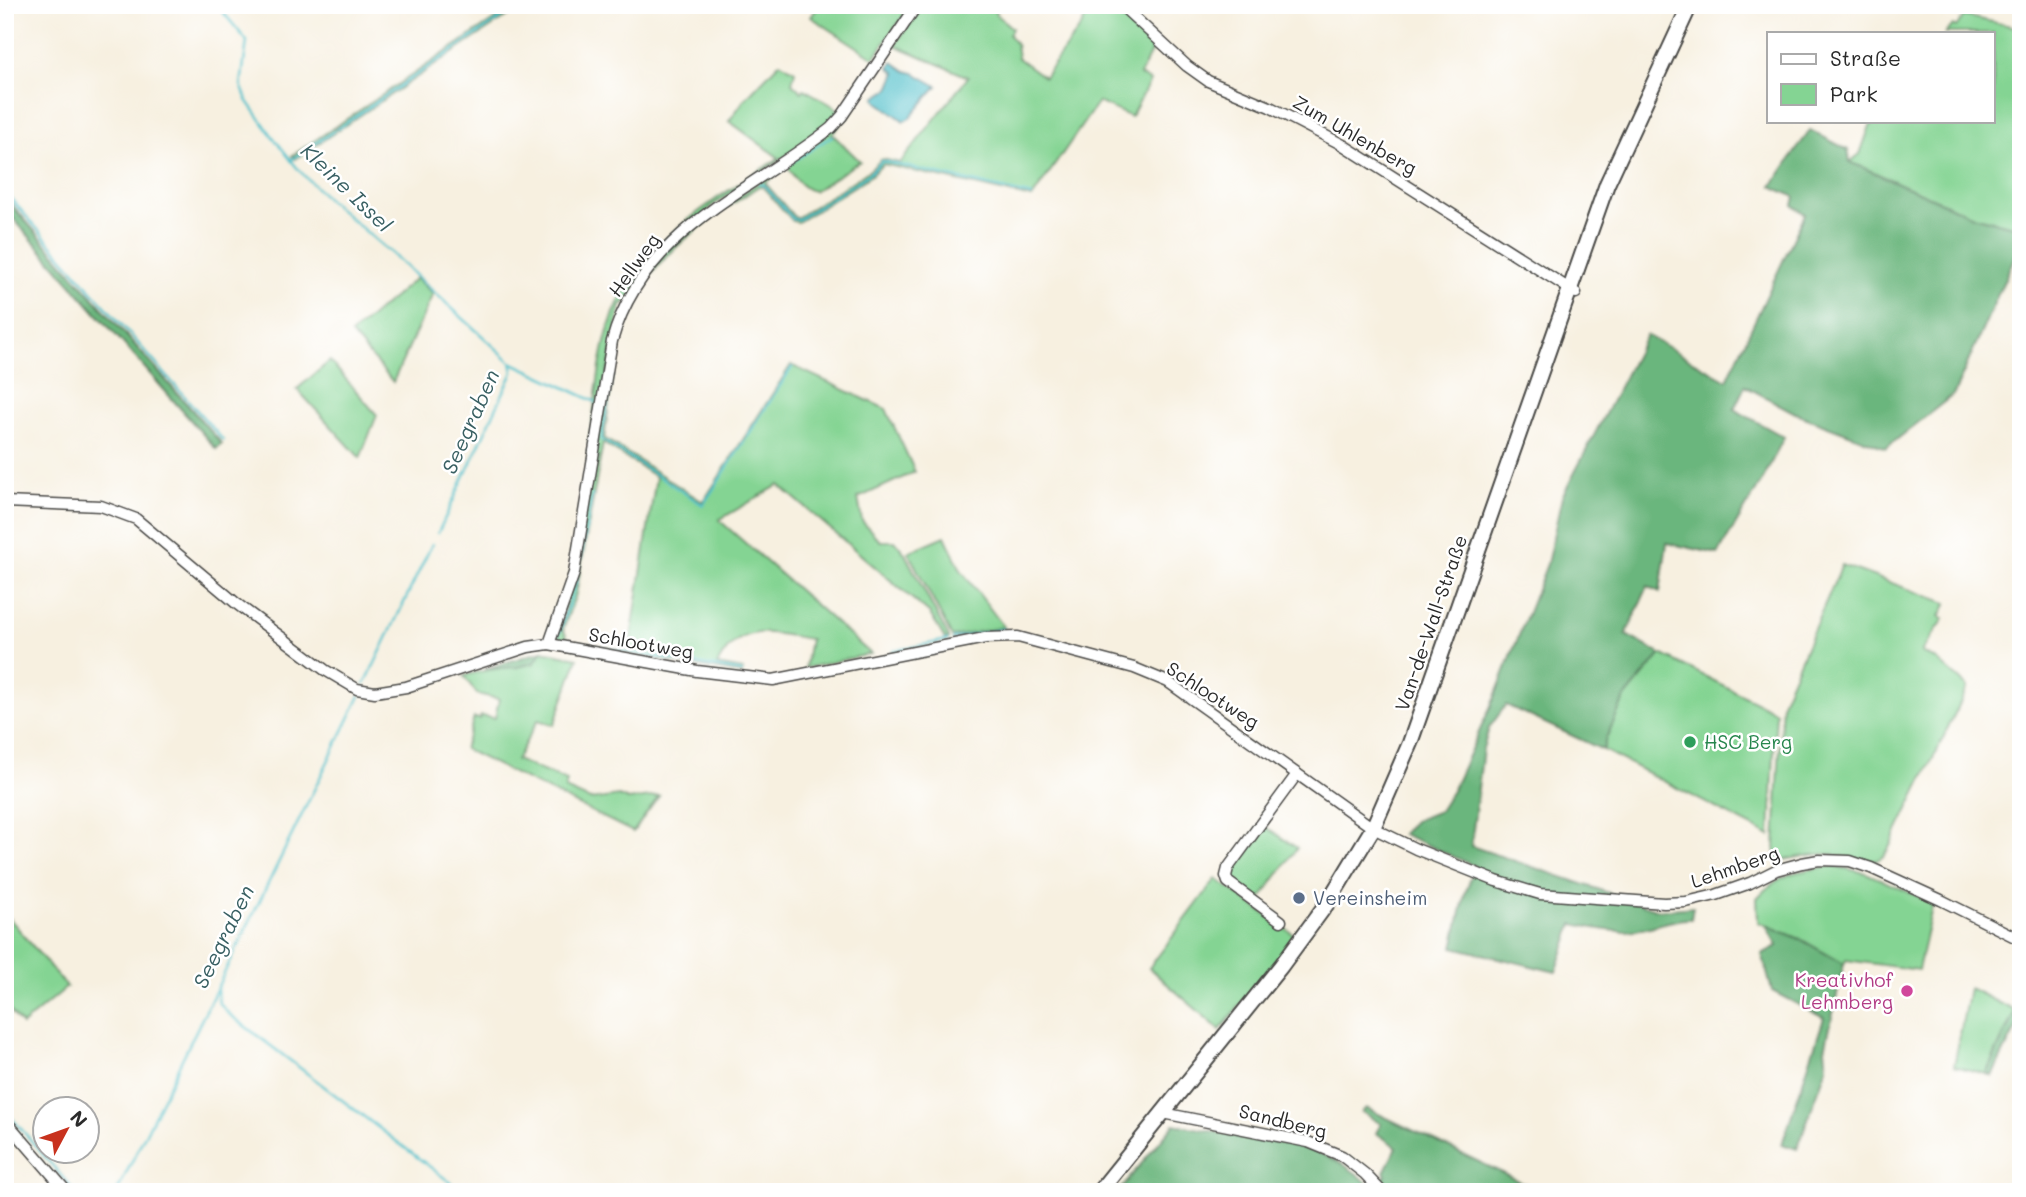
<svg xmlns="http://www.w3.org/2000/svg" width="2026" height="1197" font-family="Mali,sans-serif">
  <style>
    .green { fill: #84d493; stroke: #58805f; stroke-width: 2; fill-rule: evenodd }
    .forest { fill: #6bb67d; stroke: #4b7054; stroke-width: 2 }
    .water { fill: #54c1cb; stroke: #40767b; stroke-width: 2 }
    .lines { fill: none; stroke-linecap: round; stroke-linejoin: round }
    .stream { stroke: #54c1cb; stroke-width: 2.5 }
    .minor-casing { stroke: #4a4946; stroke-width: 13 }
    .secondary-casing { stroke: #4a4946; stroke-width: 18 }
    .minor { stroke: #fff; stroke-width: 10 }
    .secondary { stroke: #fff; stroke-width: 14 }
    .leisure-dot { fill: #2e9e5b; stroke: #fff; stroke-width: 2.5 }
    .service-dot { fill: #5c6f8a; stroke: #fff; stroke-width: 2.5 }
    .hotel-dot { fill: #d1479c; stroke: #fff; stroke-width: 2.5 }
    .labels { text-anchor: middle; stroke-width: 5; stroke-linejoin: round; paint-order: stroke }
    .street-label { font-size: 19px; fill: #2b2b2b; stroke: #fff }
    .leisure-label { font-size: 19px; fill: #27864d; stroke: #fff; text-anchor: start }
    .service-label { font-size: 19px; fill: #4e5e75; stroke: #fff; text-anchor: start }
    .hotel-label { font-size: 19px; fill: #b23c85; stroke: #fff; text-anchor: end }
    .water-label { font-size: 21px; font-style: italic; fill: #396063; stroke: #fff }
  </style>
  <rect width="100%" height="100%" fill="#fff"/>
  <filter id="ink" filterUnits="userSpaceOnUse"><feTurbulence type="fractalNoise" baseFrequency=".0143" numOctaves="2"/><feDisplacementMap in="SourceGraphic" scale="14" xChannelSelector="R" yChannelSelector="G"/><feConvolveMatrix kernelMatrix="1 2 1 2 8 2 1 2 1" color-interpolation-filters="sRGB"/></filter>
  <filter id="wash" filterUnits="userSpaceOnUse"><feTurbulence type="fractalNoise" baseFrequency=".00686" numOctaves="4" result="noise"/><feDisplacementMap in="SourceGraphic" scale="28" xChannelSelector="R" yChannelSelector="G"/><feGaussianBlur stdDeviation="1.57" result="paint"/><feColorMatrix in="noise" values="0 0 0 0 0 0 0 0 0 0 0 0 0 0 0 0 0 1.4 0 .05"/><feComposite in="paint" operator="in"/></filter>
  <g filter="url(#wash)">
    <rect width="100%" height="100%" fill="#f7f0e0"/>
    <g class="green">
      <path d="M516 5H524L295 159 292 156Z"/>
      <path d="M819 5H911L874 58 811 17Z"/>
      <path d="M923 5H998L995 13 1012 28 1009 35 1016 44 1018 58 1044 77 1082 25 1092 5H1117L1156 41 1140 75 1150 81 1131 117 1098 102 1032 198 883 164 870 176 798 222 793 221 763 187 759 186C704 223 646 259 623 326 612 361 610 402 604 438L703 502 791 365 886 409 915 472 858 498 862 521 880 541H895L904 552 949 638 945 639 930 614 779 485 719 520 871 654 805 668 810 639C770 633 740 621 717 665L743 670 742 674 561 642C554 634 559 626 563 617L615 340 634 294 679 238 780 167 783 170 765 183 794 217H798L870 170 882 159 900 163 968 77 895 45ZM603 443 656 477 629 651 569 641 563 629 576 594Z"/>
      <path d="M1964 16 2021 28V228L1973 216 1850 162 1860 154 1870 126 1877 121H1993V33H1946L1953 25 1956 27Z"/>
      <path d="M780 62 795 71 792 83 802 92 804 89 835 107 840 111V114L830 126 712 206 621 306 593 439 589 441C596 403 598 361 610 324 635 244 713 201 779 158L729 121 745 99Z"/>
      <path d="M848 116 832 134 860 161 814 191C800 189 793 174 785 164Z"/>
      <path d="M416 278 433 294 393 382 351 334Z"/>
      <path d="M330 361 377 415 360 458 297 389Z"/>
      <path d="M945 536 961 570 1004 627 952 637 908 552Z"/>
      <path d="M1842 565 1947 603 1940 616 1944 619 1921 652 1937 660 1968 687 1886 854C1874 869 1845 854 1828 854 1811 853 1793 859 1777 861L1775 847 1782 702Z"/>
      <path d="M542 651 578 658 554 725 538 720 516 760 567 781 565 789 590 800 619 796 628 800 659 796 633 832 464 749 474 718 480 719 481 716 495 718 499 699 477 694 464 676C487 668 511 668 534 663Z"/>
      <path d="M1661 654 1776 712 1770 836 1603 750 1606 738 1624 699Z"/>
      <path d="M1263 825 1297 848 1259 901 1233 882C1226 864 1252 839 1263 825Z"/>
      <path d="M1834 866 1866 873 1933 903 1918 970 1846 960 1844 964 1800 939 1758 922 1757 898C1780 872 1800 870 1834 866Z"/>
      <path d="M1216 879 1296 936 1220 1030 1149 968Z"/>
      <path d="M5 913 67 987 22 1025 5 1005Z"/>
      <path d="M1969 988 2015 1011 1986 1074 1954 1066Z"/>
    </g>
    <g class="forest">
      <path d="M1810 130 1848 150 1850 162 1973 216 2021 228V242L1954 394 1886 448 1799 415 1745 386 1734 409 1784 437 1763 479 1718 554 1667 543 1660 592 1648 586 1626 635 1661 654 1624 699 1606 738 1603 750 1506 705 1489 728 1483 749 1471 846 1659 910 1693 907 1691 919C1670 918 1655 928 1635 930 1615 933 1593 928 1573 924L1556 972 1453 947 1465 894 1475 866 1402 834 1414 821 1439 811 1453 789 1494 699 1547 564 1562 497 1646 335 1727 380 1805 214 1793 205 1795 197 1772 186Z"/>
      <path d="M5 197 24 219 222 444 216 449 5 209Z"/>
      <path d="M542 651 534 663 518 667 485 669Z"/>
      <path d="M1766 925 1800 939 1844 964 1825 1049 1827 1067 1797 1149 1782 1144 1824 1018 1772 991 1762 954 1777 946Z"/>
      <path d="M2015 1011 2021 1014V1019L1992 1076 1986 1074Z"/>
      <path d="M1366 1108 1542 1192H1387L1378 1182 1386 1175 1384 1172 1397 1147 1376 1133 1381 1124 1362 1112Z"/>
      <path d="M1174 1124C1197 1128 1220 1133 1244 1137 1295 1145 1339 1150 1376 1192H1118Z"/>
    </g>
    <path class="water" d="M893 62 906 71 914 73 937 86 910 118 904 121 878 102 875 98 889 89 896 73 889 67Z"/>
    <g class="lines">
      <g class="stream">
        <path d="M217 5 247 41 241 85 247 100 273 137 298 169 325 197 391 253 511 362 596 402"/>
        <path d="M291 160 520 5"/>
        <path d="M787 165 832 136"/>
        <path d="M759 183 764 185 793 219H799L869 174 882 161 1032 196"/>
        <path d="M5 192 223 440"/>
        <path d="M601 439 703 505 792 367"/>
        <path d="M601 440 619 337"/>
        <path d="M438 533 513 372 511 362"/>
        <path d="M581 558 592 495"/>
        <path d="M559 634 577 578"/>
        <path d="M953 639 1004 629"/>
        <path d="M562 640 742 672"/>
        <path d="M893 651 948 640"/>
        <path d="M365 684 432 544"/>
        <path d="M217 990 219 1003 229 1014 463 1192"/>
        <path d="M5 1110 75 1192"/>
        <path d="M117 1192 360 696"/>
      </g>
    </g>
  </g>
  <g filter="url(#ink)">
    <g class="lines">
      <defs>
        <g id="minor">
          <path d="M1121 5 1187 66 1208 81 1270 107 1343 145 1576 293"/>
          <path d="M5 502 101 506 136 519 237 604 325 670 357 689 375 692 406 687 528 647 549 644 697 671 773 680 985 638 1018 637 1134 668 1168 682 1373 828 1416 849 1496 881 1540 894 1664 903 1686 902 1716 895 1750 883 1776 870 1802 863 1819 860 1850 861 1871 868 1941 900 2021 940"/>
          <path d="M549 644 574 573 612 341C643 230 748 193 831 128L842 116 917 5"/>
          <path d="M1281 921 1228 882 1226 876 1228 868 1297 774"/>
          <path d="M1163 1113 1308 1142 1342 1156 1365 1174 1382 1192"/>
          <path d="M5 1120 67 1192"/>
        </g>
        <path id="secondary" d="M1099 1192 1281 966 1328 902 1373 828 1410 743 1607 184 1690 5"/>
      </defs>
      <use href="#minor" class="minor-casing"/>
      <use href="#secondary" class="secondary-casing"/>
      <use href="#minor" class="minor"/>
      <use href="#secondary" class="secondary"/>
    </g>
  </g>
  <circle class="leisure-dot" cx="1690" cy="742" r="7"/>
  <circle class="service-dot" cx="1299" cy="898" r="7"/>
  <circle class="hotel-dot" cx="1907" cy="991" r="7"/>
  <g class="labels">
    <g class="street-label">
      <text transform="translate(1355 135) rotate(30)" y="7">Zum Uhlenberg</text>
      <text transform="translate(634 265) rotate(-54)" y="7">Hellweg</text>
      <text transform="translate(1431 623) rotate(-71)" y="7">Van-de-Wall-Straße</text>
      <text transform="translate(641 643) rotate(10)" y="7">Schlootweg</text>
      <text transform="translate(1213 695) rotate(33)" y="7">Schlootweg</text>
      <text transform="translate(1735 867) rotate(-19)" y="7">Lehmberg</text>
      <text transform="translate(1283 1121) rotate(14)" y="7">Sandberg</text>
    </g>
    <g class="leisure-label">
      <text x="1704" y="749">HSC Berg</text>
    </g>
    <g class="service-label">
      <text x="1313" y="905">Vereinsheim</text>
    </g>
    <g class="hotel-label">
      <text x="1893" y="987">Kreativhof<tspan x="1893" dy="22">Lehmberg</tspan></text>
    </g>
    <g class="water-label">
      <text transform="translate(346 188) rotate(44)" y="7">Kleine Issel</text>
      <text transform="translate(471 422) rotate(-66)" y="7">Seegraben</text>
      <text transform="translate(224 937) rotate(-64)" y="7">Seegraben</text>
    </g>
  </g>
  <rect width="2026" height="1197" fill="none" stroke="#fff" stroke-width="28"/>
  <rect x="1767" y="32" width="228" height="91" fill="#ffffff" stroke="#aaaaaa" stroke-width="2"/>
  <rect x="1781" y="54" width="35" height="10" fill="#ffffff" stroke="#aaaaaa" stroke-width="2"/>
  <text x="1830" y="66" font-size="21" fill="#2b2b2b">Straße</text>
  <rect x="1781" y="84" width="35" height="21" fill="#84d493" stroke="#aaaaaa" stroke-width="2"/>
  <text x="1830" y="102" font-size="21" fill="#2b2b2b">Park</text>
  <g transform="translate(66 1130) rotate(49)"><circle r="33" fill="#ffffff" stroke="#aaaaaa" stroke-width="2"/>
  <path d="M0-5L12 26L0 18L-12 26Z" fill="#c8321e"/>
  <text y="-10" font-size="19" font-weight="bold" text-anchor="middle" fill="#2b2b2b">N</text>
  </g>
</svg>
